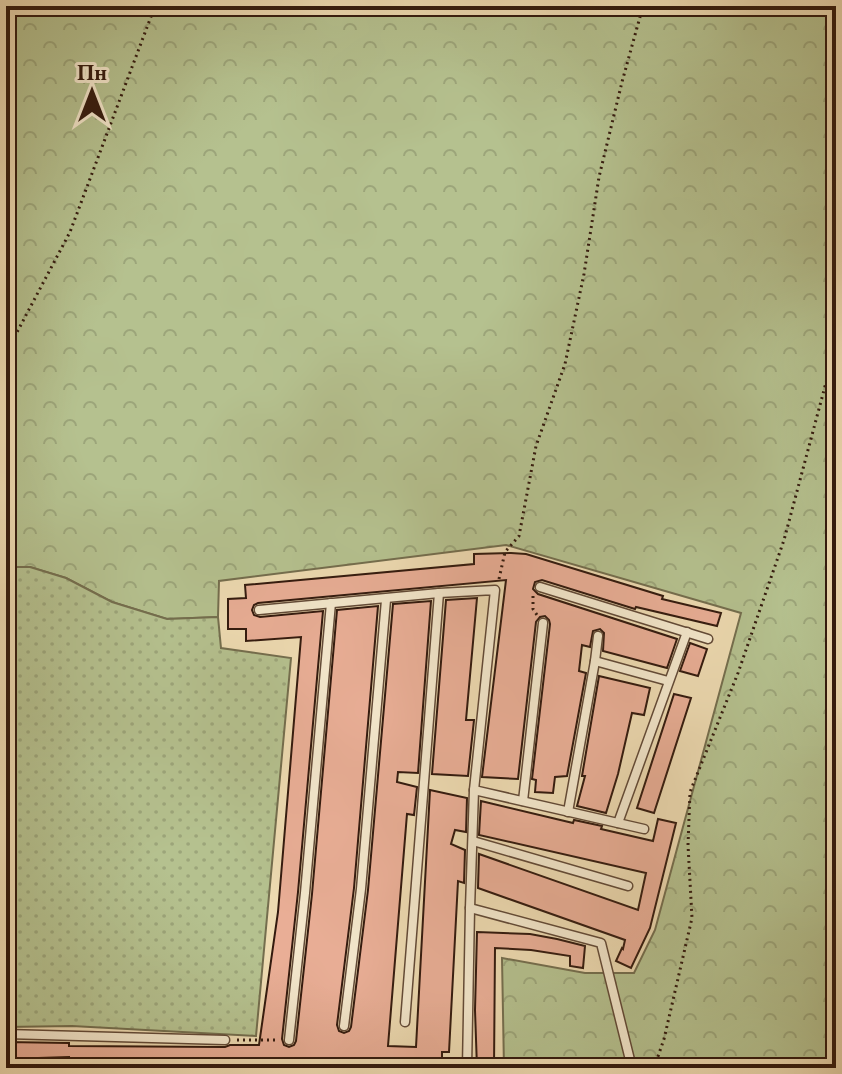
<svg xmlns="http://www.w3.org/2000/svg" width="842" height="1074" font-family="'EB Garamond',serif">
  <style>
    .forest { fill: url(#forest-crowns); stroke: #746e4e; stroke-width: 2 }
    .garden { fill: url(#garden-dots); stroke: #746e4e; stroke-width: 2 }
    .building { fill: #e9ae96; stroke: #331a0e; stroke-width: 2 }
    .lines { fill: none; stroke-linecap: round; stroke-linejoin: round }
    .service-casing { stroke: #624a37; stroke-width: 11 }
    .path { stroke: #331a0e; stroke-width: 3; stroke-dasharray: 2 4; stroke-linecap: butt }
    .service { stroke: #f4e8cd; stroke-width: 8 }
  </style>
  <defs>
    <pattern id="forest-crowns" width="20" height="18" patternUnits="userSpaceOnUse" patternTransform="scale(2)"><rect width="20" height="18" fill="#b5c18f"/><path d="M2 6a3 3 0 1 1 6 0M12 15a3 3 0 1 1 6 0" fill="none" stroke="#9ca57a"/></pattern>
    <pattern id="garden-dots" width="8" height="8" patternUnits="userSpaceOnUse" patternTransform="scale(2)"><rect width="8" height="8" fill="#b5c18f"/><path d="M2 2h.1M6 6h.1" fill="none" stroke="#9ca57a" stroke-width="1.8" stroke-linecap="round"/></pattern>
  </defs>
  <rect width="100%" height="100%" fill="#eedbb2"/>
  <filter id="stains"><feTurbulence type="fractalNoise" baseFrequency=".0025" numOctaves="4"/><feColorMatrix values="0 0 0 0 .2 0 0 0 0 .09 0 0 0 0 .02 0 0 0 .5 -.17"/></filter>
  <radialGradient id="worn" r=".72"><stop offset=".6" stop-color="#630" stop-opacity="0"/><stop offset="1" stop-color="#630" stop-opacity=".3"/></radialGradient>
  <path class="forest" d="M6 6H836V1068H504L502 958 585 973H634L655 930 741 613 506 545 219 581 218 617 167 619 112 602 66 578 30 567H6Z"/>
  <path class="garden" d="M6 567H30L66 578 112 602 167 619 218 617 221 648 291 658 256 1036 72 1026 6 1027Z"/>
  <g class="building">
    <path d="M511 553 526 554 663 596 662 599 721 613 717 626 636 607 635 609 542 580 535 582 533 589 538 594 677 639 667 668 603 651 604 633 600 629 593 631 590 647 582 645 579 671 586 673 567 776 555 777 553 793 535 792 536 780 532 779 550 624 549 620 545 616 540 617 536 622 518 779 482 777 506 580 258 603 254 605 252 610 254 615 260 617 323 611 298 892 282 1039 284 1045 289 1047 294 1045 296 1041 312 894 337 610 378 606 354 888 337 1025 339 1031 344 1033 349 1031 351 1027 368 890 393 604 431 601 418 773 398 772 397 782 417 787 414 815 407 814 388 1046 416 1047 430 790 467 798 466 832 455 830 451 844 465 850 464 883 458 881 449 1052H442V1064L86 1063V1068H69V1057L6 1059V1042L69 1043V1046L225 1047 230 1045H259L278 912 301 637 246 641V629H228V599L246 598 245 585 474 564V554Z"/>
    <path d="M477 598 466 720H474L468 776 432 774 446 600Z"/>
    <path d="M690 643 707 649 698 676 680 671Z"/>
    <path d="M599 676 650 688 644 715 632 713 618 774 606 813 577 806 585 776H582Z"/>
    <path d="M674 694 691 698 654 813 637 808Z"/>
    <path d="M481 801 573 823 574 820 602 826 601 829 653 841 658 819 676 823 650 928 631 968 616 961 622 948 623 949 625 940 478 888 479 854 638 910 646 873 479 835Z"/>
    <path d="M477 932 530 934 557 939 585 946 583 968 570 966V956L531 950 495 948 494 1068H477L475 1010Z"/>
  </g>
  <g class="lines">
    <defs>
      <g id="service">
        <path d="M540 587 708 639"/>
        <path d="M259 610 439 593 495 590 474 790 470 908 467 1068H461"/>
        <path d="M595 661 668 681"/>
        <path d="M474 790 644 829"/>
        <path d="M523 801 543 623"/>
        <path d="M568 812 595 661 598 636"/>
        <path d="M618 823 687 632"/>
        <path d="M473 841 628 886"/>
        <path d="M470 908 601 943 632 1068"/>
        <path d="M405 1022 439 593"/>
        <path d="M344 1026 361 889 386 600"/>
        <path d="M6 1034 225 1040"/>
        <path d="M289 1040 305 893 331 603"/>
      </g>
    </defs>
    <use href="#service" class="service-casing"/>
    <g class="path">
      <path d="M6 353 70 232 155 6"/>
      <path d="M499 579 505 552 519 536 536 446 565 364 584 274 599 177 622 82 643 6"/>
      <path d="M533 596V609L537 615"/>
      <path d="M237 1040H278"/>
      <path d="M654 1068 664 1039 692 918 688 845 690 792 738 673 784 540 836 345"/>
    </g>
    <use href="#service" class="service"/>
  </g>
  <rect width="842" height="1074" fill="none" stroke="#eedbb2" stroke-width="32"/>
  <rect x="8" y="8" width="826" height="1058" fill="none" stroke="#331a0e" stroke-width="4"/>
  <rect x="16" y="16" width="810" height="1042" fill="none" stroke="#331a0e" stroke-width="2"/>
  <g transform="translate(92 92)" stroke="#f4e8cd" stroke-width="6" paint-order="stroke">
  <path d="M0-6L14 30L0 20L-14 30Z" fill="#331a0e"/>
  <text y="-12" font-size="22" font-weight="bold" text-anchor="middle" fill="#331a0e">Пн</text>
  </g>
  <rect width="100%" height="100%" filter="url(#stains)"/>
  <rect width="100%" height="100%" fill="url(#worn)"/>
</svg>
